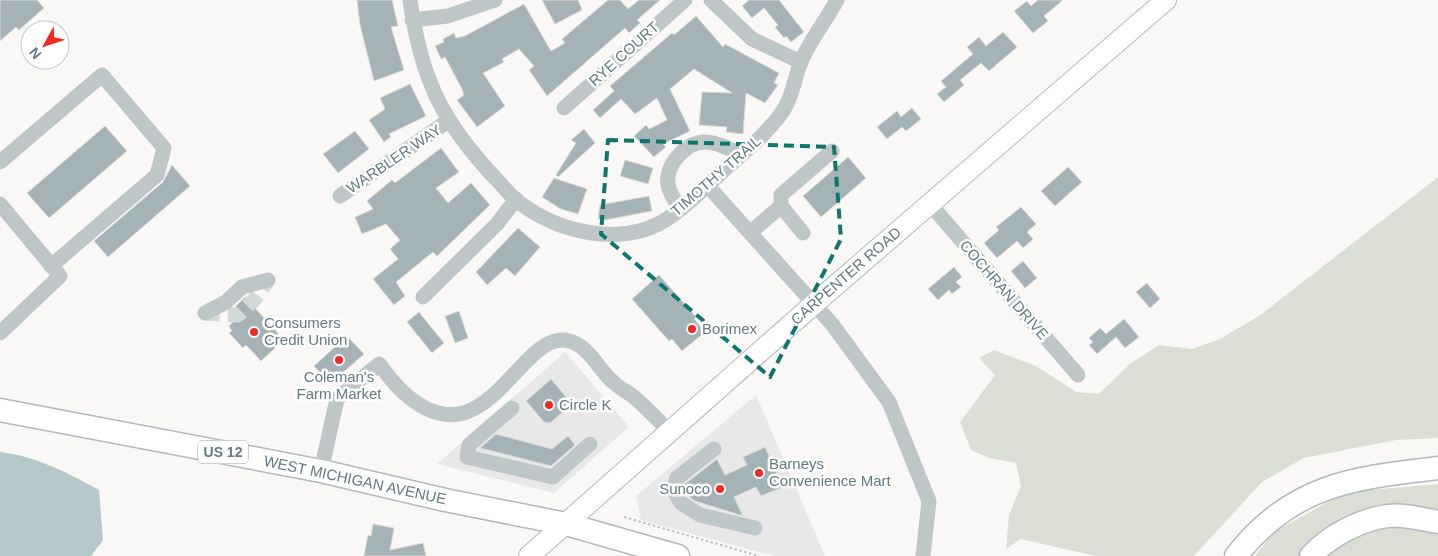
<svg xmlns="http://www.w3.org/2000/svg" width="1438" height="556" font-family="Arial,sans-serif">
  <style>
    .built { fill: #e7e8e7 }
    .green { fill: #daded5 }
    .water { fill: #b7c8ca }
    .building { fill: #a6b3b6; stroke: #dbdad8 }
    .lines { fill: none; stroke-linecap: round; stroke-linejoin: round }
    .minor-tunnel { stroke: #d3d8d9; stroke-width: 15; stroke-dasharray: 15 8; stroke-linecap: butt }
    .major-casing { stroke: #b2babd; stroke-width: 22 }
    .highway-casing { stroke: #b2b9bb; stroke-width: 25 }
    .path { stroke: #bbc0c2; stroke-width: 2; stroke-dasharray: 2.5 2.5; stroke-linecap: butt }
    .minor { stroke: #bfc6c8; stroke-width: 15 }
    .major { stroke: #fff; stroke-width: 20 }
    .highway { stroke: #fff; stroke-width: 22 }
    .marked { fill: none; stroke: #0f766e; stroke-width: 4; stroke-dasharray: 10 6; stroke-linejoin: round }
    .poi-dot { fill: #ee2b21; stroke: #fff; stroke-width: 2 }
    .labels { text-anchor: middle; stroke-width: 5; stroke-linejoin: round; paint-order: stroke }
    .shield { fill: #fff; stroke: #91a2a8; stroke-width: 1 }
    .shield-label { font-size: 14px; font-weight: bold; fill: #627a83 }
    .street-label { font-size: 15px; fill: #627a83; stroke: #fff }
    .poi-label { font-size: 15px; fill: #627a83; stroke: #fff; text-anchor: start }
  </style>
  <rect width="100%" height="100%" fill="#f9f8f6"/>
  <g class="built">
    <path d="M565 352 629 427 554 493 437 464Z"/>
    <path d="M756 395 825 556H774L641 520 636 496Z"/>
  </g>
  <g class="green">
    <path d="M1438 177V438L1396 440 1304 458 1262 482 1194 556H1096L1021 539 1006 549 1009 515 1021 486 1016 463 989 458 971 450 960 422 995 375 979 358 994 350 1036 366 1076 392 1099 394 1131 363 1159 345 1192 349 1220 339 1259 316Z"/>
    <path d="M1438 484V556H1255L1274 532 1346 492Z"/>
  </g>
  <path class="water" d="M0 452C36 456 68 473 99 490L103 540 91 556H0Z"/>
  <g class="building">
    <path d="M0 0H37L44 8 19 30 16 27 0 41Z"/>
    <path d="M357 0H392L398 26 391 27 404 70 374 81 360 25Z"/>
    <path d="M542 0H578L582 10 555 24Z"/>
    <path d="M608 0H620L628 9 639 0H660L637 20 640 23 629 33 625 28 547 96 529 70 534 66 519 49 502 59 504 62 483 73 505 106 477 127 457 100 464 95 462 89 445 57 441 59 435 46 444 42 443 39 454 33 456 38 465 36 524 4 551 51 565 43 562 39Z"/>
    <path d="M749 0H779L804 32 791 42 786 36 784 38 775 27 778 25 764 8 752 18 742 6Z"/>
    <path d="M1038 0H1063L1044 16 1048 21 1033 33 1014 11 1027 1 1031 6Z"/>
    <path d="M696 16 723 47 725 44 779 73 774 83 778 85 765 103 746 93 743 134 726 132 727 127 699 125 702 92 732 93 694 69 670 89 690 131 663 144 666 147 654 157 634 136 646 125 649 129 667 120 657 98 635 114 621 99 600 118 593 110 614 91 610 86 672 33 674 35Z"/>
    <path d="M1003 32 1017 47 989 71 981 63 960 80 964 85 944 102 937 94 946 87 941 81 973 54 967 47 979 37 986 46Z"/>
    <path d="M410 84 426 116 389 134 391 137 384 142 369 120 385 109 380 98Z"/>
    <path d="M912 108 921 119 906 131 902 127 887 139 877 127 897 111 901 117Z"/>
    <path d="M105 126 127 151 49 218 27 193Z"/>
    <path d="M584 129 595 143 558 177 556 175 576 143 571 140Z"/>
    <path d="M355 131 369 149 338 173 323 154Z"/>
    <path d="M441 148 459 172 436 188 448 203 471 183 490 205 437 256 433 252 396 282 405 296 394 305 373 279 398 259 390 249 400 240 386 224 362 234 355 217 373 209 367 201 392 180 395 183Z"/>
    <path d="M848 157 866 178 821 217 803 196Z"/>
    <path d="M625 160 653 168 648 184 620 176Z"/>
    <path d="M172 165 190 186 108 257 94 241 163 182Z"/>
    <path d="M1068 167 1082 182 1055 206 1041 191Z"/>
    <path d="M554 178 587 189 578 214 561 209 542 197Z"/>
    <path d="M649 196 652 211 605 220 598 219 600 205Z"/>
    <path d="M1021 207 1036 224 1027 232 1033 239 1023 248 1017 241 997 258 984 243 999 230 996 227Z"/>
    <path d="M518 228 540 247 515 276 506 268 487 285 476 272Z"/>
    <path d="M1023 261 1037 278 1025 288 1011 271Z"/>
    <path d="M954 267 962 277 956 282 961 287 952 294 949 290 938 300 928 289Z"/>
    <path d="M659 275 696 317 694 319 705 332 682 351 672 339 669 341 632 299Z"/>
    <path d="M1147 283 1160 299 1150 308 1136 292Z"/>
    <path d="M245 297 284 340 261 361 246 345 243 348 229 333 232 331 229 326 241 315 235 307Z"/>
    <path d="M459 311 468 338 455 343 445 316Z"/>
    <path d="M419 312 444 343 432 353 407 322Z"/>
    <path d="M1124 319 1139 337 1125 348 1116 337 1097 354 1089 345 1093 342 1089 338 1100 328 1106 334Z"/>
    <path d="M347 336 364 354 330 384 314 366Z"/>
    <path d="M551 379 572 404 550 423 544 422 526 401Z"/>
    <path d="M496 434 552 449 568 436 575 445 551 466 480 448Z"/>
    <path d="M765 447 783 487 761 496 756 487 734 497 743 516 695 501 688 496 683 488 685 484 717 459 725 475 747 465 743 457Z"/>
    <path d="M373 524 394 528 390 550 423 543 426 556H364L368 535 371 536Z"/>
  </g>
  <g class="lines">
    <path class="minor-tunnel" d="M205 313 238 315 255 299 268 280"/>
    <defs>
      <path id="major" d="M529 556 814 304 1166 0"/>
      <g id="highway">
        <path d="M0 410 321 471 445 500 566 524 678 556"/>
        <path d="M1236 556C1292 484 1354 478 1438 468"/>
        <path d="M1311 556C1329 536 1360 520 1387 516 1404 514 1422 519 1438 522"/>
      </g>
    </defs>
    <use href="#major" class="major-casing"/>
    <use href="#highway" class="highway-casing"/>
    <path class="path" d="M624 517 759 556"/>
    <g class="minor">
      <path d="M410 0C421 79 442 122 497 180 503 186 508 193 515 199 555 233 624 249 670 217 688 205 705 187 721 173 743 153 766 135 783 111 793 96 794 79 801 62 809 41 826 21 837 0"/>
      <path d="M711 0 752 39 801 62"/>
      <path d="M412 20 448 16 495 0"/>
      <path d="M564 108 685 0"/>
      <path d="M0 162 102 75 164 148 157 175 51 266"/>
      <path d="M707 185 832 324 889 402 929 501 923 556"/>
      <path d="M340 196 448 121"/>
      <path d="M0 204 60 276 0 333"/>
      <path d="M930 204 1078 375"/>
      <path d="M680 209C675 201 670 194 668 185 665 165 685 143 704 142 717 142 730 149 741 155"/>
      <path d="M751 232 781 206"/>
      <path d="M803 233 781 206V195L832 151"/>
      <path d="M423 297 497 224 516 199"/>
      <path d="M205 313 226 302 242 287 268 280"/>
      <path d="M512 408 469 445 467 457 553 477 590 444"/>
      <path d="M714 449 677 478 673 489 681 503 700 515 755 528"/>
      <path d="M321 471 337 399 379 364C387 374 395 385 404 393 487 467 520 327 569 341 588 345 599 370 613 382 619 388 628 392 634 397 647 408 658 420 670 432"/>
    </g>
    <use href="#major" class="major"/>
    <use href="#highway" class="highway"/>
  </g>
  <path class="marked" d="M608 140 834 147 841 239 770 377 601 234Z"/>
  <g class="poi-dot">
    <circle cx="692" cy="329" r="5"/>
    <circle cx="254" cy="332" r="5"/>
    <circle cx="339" cy="360" r="5"/>
    <circle cx="549" cy="405" r="5"/>
    <circle cx="759" cy="473" r="5"/>
    <circle cx="720" cy="489" r="5"/>
  </g>
  <g class="labels">
    <rect class="shield" x="198" y="440.5" width="50" height="23" rx="4"/>
    <g class="shield-label">
      <text x="223" y="457">US 12</text>
    </g>
    <g class="street-label">
      <text transform="translate(624 54) rotate(-42)" y="5">RYE COURT</text>
      <text transform="translate(394 159) rotate(-34)" y="5">WARBLER WAY</text>
      <text transform="translate(716 176) rotate(-41)" y="5">TIMOTHY TRAIL</text>
      <text transform="translate(846 276) rotate(-41)" y="5">CARPENTER ROAD</text>
      <text transform="translate(1004 290) rotate(49)" y="5">COCHRAN DRIVE</text>
      <text transform="translate(355 480) rotate(12)" y="5">WEST MICHIGAN AVENUE</text>
    </g>
    <g class="poi-label">
      <text x="264" y="328">Consumers<tspan x="264" dy="17">Credit Union</tspan></text>
      <text x="702" y="334">Borimex</text>
      <text x="339" y="382" text-anchor="middle">Coleman's<tspan x="339" dy="17">Farm Market</tspan></text>
      <text x="559" y="410">Circle K</text>
      <text x="769" y="469">Barneys<tspan x="769" dy="17">Convenience Mart</tspan></text>
      <text x="710" y="494" text-anchor="end">Sunoco</text>
    </g>
  </g>
  <g transform="translate(45 45) rotate(230)"><circle r="24" fill="#ffffff" stroke="#c0cacd"/>
  <path d="M0-4L9 19L0 12L-9 19Z" fill="#ee2b21"/>
  <text y="-8" font-size="14" font-weight="bold" text-anchor="middle" fill="#627a83">N</text>
  </g>
</svg>
